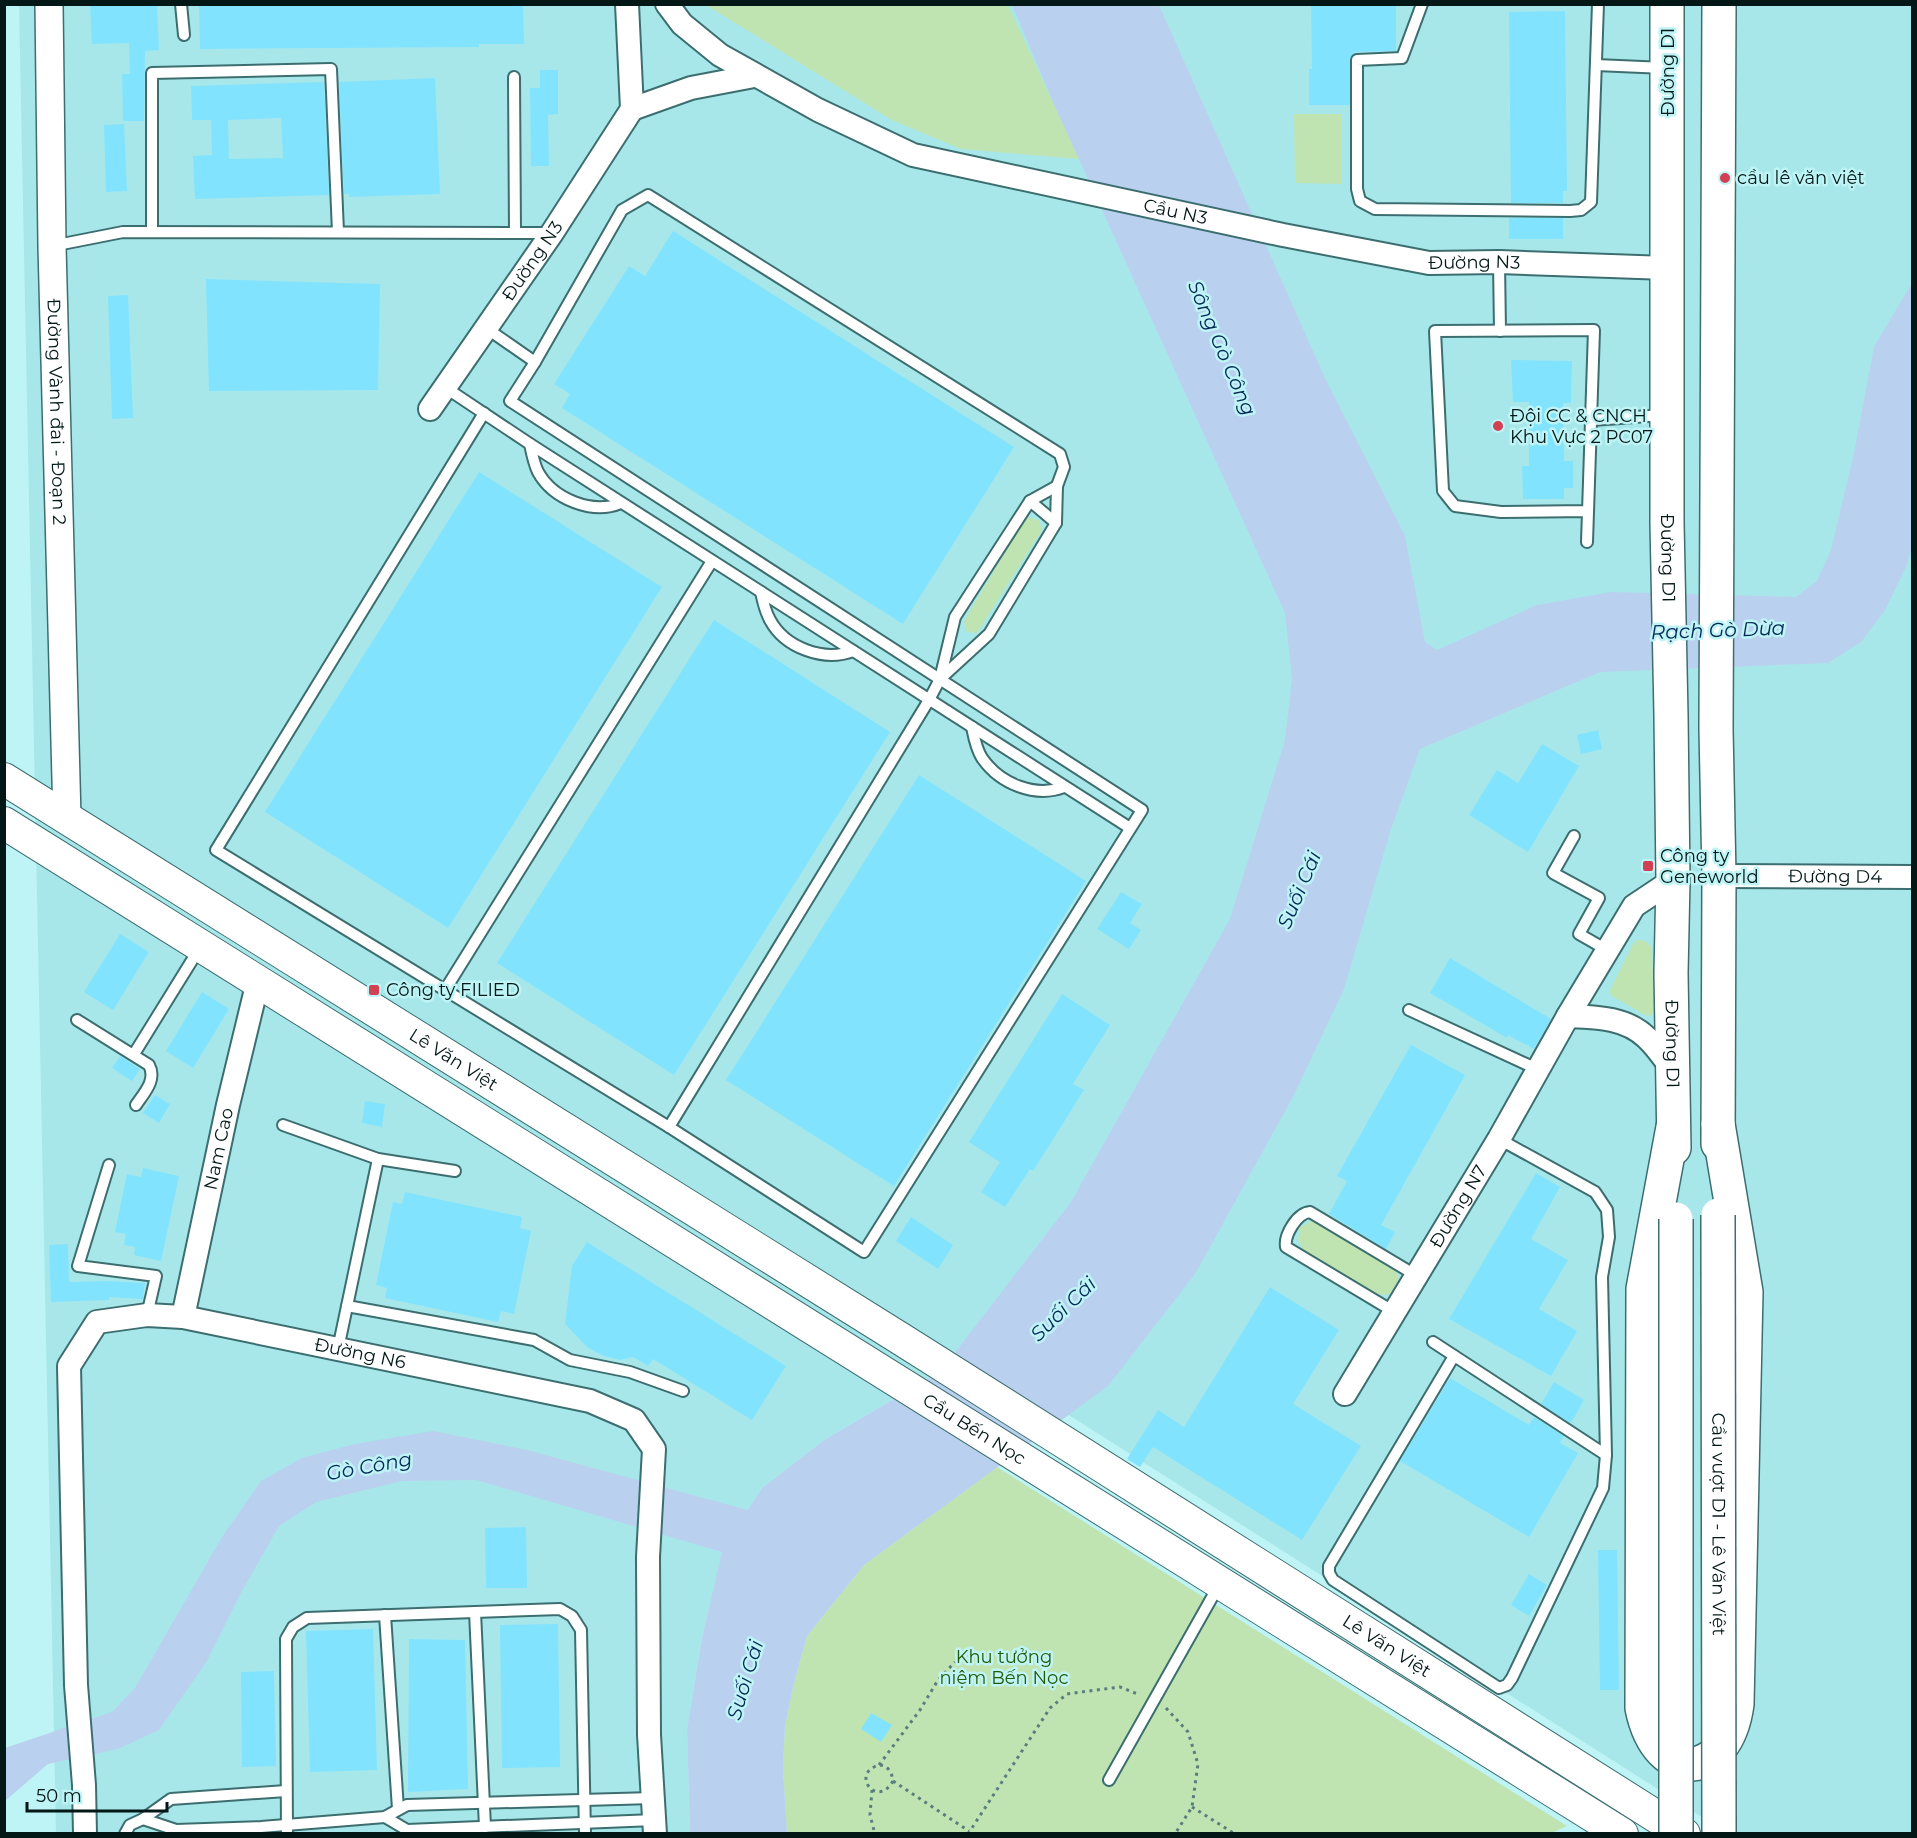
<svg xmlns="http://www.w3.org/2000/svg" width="1917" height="1838" font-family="Montserrat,sans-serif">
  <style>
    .built { fill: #a8e7e9 }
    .green { fill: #bfe4b2 }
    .water { fill: #bad0ef }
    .building { fill: #82e3fe; fill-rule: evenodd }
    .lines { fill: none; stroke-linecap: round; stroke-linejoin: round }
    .service-casing { stroke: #3c6e70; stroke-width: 14 }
    .minor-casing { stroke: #3c6e70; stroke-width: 26 }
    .tertiary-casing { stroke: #3c6e70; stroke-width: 30 }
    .secondary-casing { stroke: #3c6e70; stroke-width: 34 }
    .primary-casing { stroke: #3c6e70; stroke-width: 36 }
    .path { stroke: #5a7e7e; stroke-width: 3; stroke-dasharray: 3 4.5; stroke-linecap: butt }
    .service { stroke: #fff; stroke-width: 10 }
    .minor { stroke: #fff; stroke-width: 22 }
    .tertiary { stroke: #fff; stroke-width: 27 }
    .secondary { stroke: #fff; stroke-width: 32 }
    .primary { stroke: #fff; stroke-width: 33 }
    .primary-bridge-casing { stroke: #3c6e70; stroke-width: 36; stroke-linecap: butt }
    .primary-bridge { stroke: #fff; stroke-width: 33 }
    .poi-dot { fill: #d24153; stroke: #bef4f5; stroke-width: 2 }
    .labels { text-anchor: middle; stroke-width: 5; stroke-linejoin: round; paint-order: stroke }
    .street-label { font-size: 18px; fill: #031717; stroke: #bef4f5 }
    .poi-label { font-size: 18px; fill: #031717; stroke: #bef4f5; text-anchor: start }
    .park-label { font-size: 18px; fill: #245a05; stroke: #bef4f5 }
    .water-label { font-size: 20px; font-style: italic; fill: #062856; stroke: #bef4f5 }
  </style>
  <rect width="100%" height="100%" fill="#bef4f5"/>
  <path class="built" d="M19 5H1912V1833H1727L960 1346 940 1372 824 1440 762 1488 723 1552 702 1638 687 1729 690 1833H56Z"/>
  <g class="green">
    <path d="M706 5H1008L1079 159 961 149 892 120Z"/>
    <path d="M1294 114H1341L1342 184 1295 183Z"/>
    <path d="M1026 517 1039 520 1042 530 977 633 967 632 964 621Z"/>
    <path d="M1637 940C1645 940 1649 942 1652 949L1654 1012 1650 1016 1645 1015 1612 996 1609 992 1633 944Z"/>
    <path d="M1315 1219 1393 1267 1399 1277 1394 1293 1383 1295 1376 1294 1303 1250 1298 1239 1300 1227Z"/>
    <path d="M997 1467 1567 1826 1549 1834H787L783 1768 785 1726 794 1683 807 1636 864 1565Z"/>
  </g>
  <path class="water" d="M1012 5H1159L1324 376 1405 536 1425 642 1437 650 1537 605 1611 592 1796 597 1817 581 1831 550 1854 453 1874 347 1912 283V545L1907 565 1885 610 1861 642 1828 663 1600 672 1420 749 1390 832 1344 989 1293 1097 1195 1274 1108 1386 864 1565 807 1636 794 1683 785 1726 783 1768 787 1833H690L687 1729 702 1638 722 1552 476 1480 402 1481 316 1502 279 1526 242 1591 207 1661 159 1730 118 1749 48 1764 5 1801V1748L112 1712 135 1688 222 1537 261 1481 302 1458 355 1444 433 1431 527 1450 748 1510 762 1488 824 1440 940 1372 1071 1202 1230 919 1285 740 1292 679 1285 613 1053 102Z"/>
  <g class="building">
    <path d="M90 4H157L159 50 145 51 144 121H123L122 74H130L129 43 92 44Z"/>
    <path d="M199 4H523L524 44H479V47L200 49Z"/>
    <path d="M1311 4H1396V51L1354 52 1350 60V105H1309V69H1312Z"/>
    <path d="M1565 11 1567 191H1563V203H1511L1509 12Z"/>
    <path d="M540 70H558V114L548 115 549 166H531L530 88H540Z"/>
    <path d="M435 78 440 194 349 197V194H344L339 82Z"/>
    <path d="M324 82 329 195 195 199 193 156 212 155 211 120H192L191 86ZM281 118 283 158 229 159 228 120Z"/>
    <path d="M124 124 127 191 106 192 104 125Z"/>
    <rect x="1509" y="218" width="54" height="21"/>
    <path d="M673 231 1014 447 903 624 562 408 570 394 554 384 629 266 645 276Z"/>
    <path d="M206 279 380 284 378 390 209 391Z"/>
    <path d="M128 295 133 418 112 419 108 296Z"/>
    <path d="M1511 360 1572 361 1571 403H1563L1564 461H1573V488H1564V499H1523L1522 466H1529V402H1513Z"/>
    <path d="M479 472 662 587 448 928 265 812Z"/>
    <path d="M714 620 890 732 674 1075 497 963Z"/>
    <path d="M1598 730 1602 749 1581 754 1577 735Z"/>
    <path d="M1542 744 1579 766 1528 852 1469 815 1497 770 1518 783Z"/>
    <path d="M919 775 1086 881 894 1186 726 1080Z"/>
    <path d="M1121 892 1142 904 1130 923 1141 930 1129 949 1097 929Z"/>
    <path d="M120 934 149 952 113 1010 84 992Z"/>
    <path d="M1450 958 1551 1019 1534 1049 1508 1035 1507 1038 1430 993Z"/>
    <path d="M202 992 229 1009 193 1068 166 1051Z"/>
    <path d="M1062 994 1110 1025 1073 1084 1084 1090 1033 1171 1030 1169 1005 1207 981 1192 1000 1162 969 1142Z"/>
    <path d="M1411 1045 1465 1075 1381 1225 1395 1232 1386 1249 1329 1214 1347 1181 1337 1176Z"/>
    <path d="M120 1056 140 1069 132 1081 112 1068Z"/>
    <path d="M155 1095 170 1104 159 1123 143 1113Z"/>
    <path d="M365 1101 385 1104 382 1127 362 1123Z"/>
    <path d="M143 1168 179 1176 161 1261 134 1255 135 1247 124 1245 126 1234 115 1232 127 1174 141 1177Z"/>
    <path d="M1536 1173 1560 1187 1531 1239 1568 1260 1539 1309 1577 1331 1551 1376 1449 1319Z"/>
    <path d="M405 1192 522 1217 520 1228 531 1231 514 1314 501 1311 498 1322 385 1298 387 1288 376 1285 393 1202 402 1204Z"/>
    <path d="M911 1217 953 1245 938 1269 896 1241Z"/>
    <path d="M587 1242 786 1366 752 1420 653 1359 648 1366 633 1357 620 1360 604 1356 588 1348 565 1324 572 1266Z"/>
    <path d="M68 1244 69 1282 108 1281 145 1283 143 1299 109 1297V1300L51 1302 49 1245Z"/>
    <path d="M1270 1287 1339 1330 1293 1404 1361 1446 1302 1540 1153 1447 1140 1467 1127 1459 1158 1410 1184 1427Z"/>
    <path d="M1450 1378 1529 1425 1534 1417 1564 1436 1560 1443 1578 1453 1529 1537 1400 1461Z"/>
    <path d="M1554 1382 1584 1400 1571 1423 1541 1404Z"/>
    <path d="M526 1527 527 1588H486L485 1528Z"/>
    <path d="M1598 1550H1617L1619 1690H1600Z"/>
    <path d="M1529 1574 1547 1585 1529 1616 1511 1605Z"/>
    <path d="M558 1624 560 1767 502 1768 500 1625Z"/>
    <path d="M373 1629 377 1770 310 1772 306 1631Z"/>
    <path d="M409 1639 465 1640 468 1789 408 1792Z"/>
    <path d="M274 1671 276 1766 242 1767 241 1672Z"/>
    <path d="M871 1713 892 1725 881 1742 861 1729Z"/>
  </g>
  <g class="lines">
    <defs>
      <g id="service">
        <path d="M181 4 184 35"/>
        <path d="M1422 4 1402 58 1357 60V189L1360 201 1375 209 1570 211 1581 210 1591 202 1598 4"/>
        <path d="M1596 65 1665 68"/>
        <path d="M514 77 515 233"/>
        <path d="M152 232V73L331 69 338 232"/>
        <path d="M52 246 123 232 551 233"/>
        <path d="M1499 262 1500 331"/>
        <path d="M486 328 535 362"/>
        <path d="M446 388 530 444 1130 828"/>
        <path d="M484 413 216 850 669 1127 864 1252 1142 810 510 401 535 362 622 210 648 195 1060 454 1064 467 1057 486 1056 523 989 634 940 679"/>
        <path d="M1592 420 1663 415"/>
        <path d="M530 444C532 454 534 464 538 472 553 499 592 515 621 503"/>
        <path d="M1030 501 1056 523"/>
        <path d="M1587 542 1594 330 1435 331 1443 491 1455 506 1501 512 1588 511"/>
        <path d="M761 592C763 602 765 611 770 620 785 648 824 662 853 651"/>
        <path d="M972 727C974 737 976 749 982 758 1000 784 1035 798 1064 787"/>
        <path d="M1574 836 1553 873 1599 898 1579 934 1607 950"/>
        <path d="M445 990 712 561"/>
        <path d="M1409 1010 1537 1069"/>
        <path d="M77 1020 149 1065C157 1080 144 1093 136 1105"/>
        <path d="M134 1054 199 949"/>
        <path d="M283 1125 378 1159 455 1171"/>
        <path d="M669 1127 929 700 940 679 955 617 1030 501 1057 486"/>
        <path d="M109 1165 78 1266 156 1276 147 1315"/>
        <path d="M347 1306 534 1340 570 1360 630 1372 683 1391"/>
        <path d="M1396 1313 1286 1247C1284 1235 1297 1213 1310 1212L1417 1276"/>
        <path d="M1433 1342 1606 1455"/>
        <path d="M338 1349 378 1159"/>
        <path d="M1454 1356 1329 1566V1573L1333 1580 1499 1688 1507 1685 1512 1678 1603 1488 1606 1455 1602 1277 1609 1237 1607 1210 1595 1192 1499 1139"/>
        <path d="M475 1612 485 1827"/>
        <path d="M385 1615 398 1809"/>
        <path d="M1109 1780 1219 1585"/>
        <path d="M385 1817 407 1830 654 1820"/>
        <path d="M143 1819 176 1830 261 1827 385 1817 407 1805 653 1798"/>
        <path d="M125 1834 130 1825 143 1819 171 1799 286 1791"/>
        <path d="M287 1834 286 1639 293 1627 307 1618 560 1609 572 1616 581 1630 585 1834"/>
      </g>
      <g id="minor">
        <path id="s1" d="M667 4 682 24 720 55 818 110 913 155 1283 235 1429 263 1499 262 1667 268"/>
        <path d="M632 109 691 88 754 76"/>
        <path id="s2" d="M430 409 552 233 632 109 627 4"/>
        <path id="s3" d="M1719 876 1912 877"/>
        <path d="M1568 1016C1595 1017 1626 1017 1647 1038 1657 1047 1665 1060 1673 1070"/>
        <path id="s4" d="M183 1317 228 1105 258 981"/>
        <path id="s5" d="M1345 1394 1499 1139 1568 1016 1634 906 1673 880"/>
        <path id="s6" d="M85 1834 84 1785 76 1685 69 1366 97 1322 147 1315 183 1317 590 1401 634 1420 654 1449 648 1557 649 1735 655 1834"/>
      </g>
      <g id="tertiary">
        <path id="s7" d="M49 4 52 246 67 818"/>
      </g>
      <g id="secondary">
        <path id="s8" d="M4 779 901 1339 1684 1834"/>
        <path id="s9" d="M4 823 1622 1834"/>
      </g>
      <g id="primary">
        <path id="s10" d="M1667 4V523L1671 715 1673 880 1671 973 1674 1148"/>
        <path d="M1673 1127 1643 1289 1642 1708C1658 1787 1727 1780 1737 1704L1746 1292 1718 1124"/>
        <path d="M1718 1144 1719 876 1716 729 1719 4"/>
      </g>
    </defs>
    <use href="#service" class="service-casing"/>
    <use href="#minor" class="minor-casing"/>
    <use href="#tertiary" class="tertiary-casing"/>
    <use href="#secondary" class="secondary-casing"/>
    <use href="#primary" class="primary-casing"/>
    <g class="path">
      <path d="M1166 1708 1188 1732 1198 1764 1192 1807 1175 1834"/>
      <path d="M879 1765 920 1710 938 1680 955 1662"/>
      <path d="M893 1781C878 1808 853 1777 874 1767 885 1761 892 1771 893 1781L969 1831"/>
      <path d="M872 1790 870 1815 875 1834"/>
      <path d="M1192 1807 1235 1834"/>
      <path d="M968 1834 1050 1708 1067 1694 1081 1692 1120 1687 1140 1695"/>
    </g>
    <use href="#service" class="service"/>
    <use href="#minor" class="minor"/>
    <use href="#tertiary" class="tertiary"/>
    <use href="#secondary" class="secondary"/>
    <use href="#primary" class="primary"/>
    <defs>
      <g id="primary-bridge">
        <path id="s11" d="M1718 1215 1719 1834"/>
        <path d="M1676 1219V1834"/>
      </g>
    </defs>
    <use href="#primary-bridge" class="primary-bridge-casing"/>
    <use href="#primary-bridge" class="primary-bridge"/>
  </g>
  <g class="poi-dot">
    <circle cx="1725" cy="178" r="6"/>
    <circle cx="1498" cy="426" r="6"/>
    <rect x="1642" y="860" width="12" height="12" rx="3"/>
    <rect x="368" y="984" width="12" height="12" rx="3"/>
  </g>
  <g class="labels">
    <g class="street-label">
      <text transform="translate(1668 72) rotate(-90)" y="6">Đường D1</text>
      <text dy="6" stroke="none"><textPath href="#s1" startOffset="560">Cầu N3</textPath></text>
      <text dy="6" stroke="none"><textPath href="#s2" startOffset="180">Đường N3</textPath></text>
      <text dy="6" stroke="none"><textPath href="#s1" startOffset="864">Đường N3</textPath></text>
      <text dy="6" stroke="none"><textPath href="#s7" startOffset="408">Đường Vành đai - Đoạn 2</textPath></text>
      <text dy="6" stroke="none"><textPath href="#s10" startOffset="554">Đường D1</textPath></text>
      <text dy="6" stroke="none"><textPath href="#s3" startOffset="116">Đường D4</textPath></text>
      <text dy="6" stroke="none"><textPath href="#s10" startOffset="1040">Đường D1</textPath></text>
      <text dy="6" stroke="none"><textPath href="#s8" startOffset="530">Lê Văn Việt</textPath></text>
      <text dy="6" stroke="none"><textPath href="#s4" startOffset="172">Nam Cao</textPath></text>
      <text dy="6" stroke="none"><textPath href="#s5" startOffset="219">Đường N7</textPath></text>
      <text dy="6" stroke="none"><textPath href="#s6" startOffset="788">Đường N6</textPath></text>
      <text dy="6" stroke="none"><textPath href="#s9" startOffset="1144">Cầu Bến Nọc</textPath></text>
      <text dy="6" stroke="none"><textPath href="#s11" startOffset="309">Cầu vượt D1 - Lê Văn Việt</textPath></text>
      <text dy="6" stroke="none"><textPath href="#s8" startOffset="1632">Lê Văn Việt</textPath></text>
    </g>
    <g class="poi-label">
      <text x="1737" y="184">cầu lê văn việt</text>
      <text x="1510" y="422">Đội CC &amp; CNCH<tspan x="1510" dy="21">Khu Vực 2 PC07</tspan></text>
      <text x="1660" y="862">Công ty<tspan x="1660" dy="21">Geneworld</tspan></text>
      <text x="386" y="996">Công ty FILIED</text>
    </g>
    <g class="park-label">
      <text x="1004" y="1663">Khu tưởng<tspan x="1004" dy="21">niệm Bến Nọc</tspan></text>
    </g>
    <g class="water-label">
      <text transform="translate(1222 348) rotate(67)" y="7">Sông Gò Công</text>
      <text transform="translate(1718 630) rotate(-2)" y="7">Rạch Gò Dừa</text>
      <text transform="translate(1299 890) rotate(-67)" y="7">Suối Cái</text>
      <text transform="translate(1063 1309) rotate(-44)" y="7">Suối Cái</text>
      <text transform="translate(369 1466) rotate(-10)" y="7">Gò Công</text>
      <text transform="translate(745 1680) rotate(-73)" y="7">Suối Cái</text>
    </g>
  </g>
  <rect width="1917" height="1838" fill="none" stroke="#031717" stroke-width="12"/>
  <path d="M27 1802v9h140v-9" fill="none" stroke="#031717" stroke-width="3"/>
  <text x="36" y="1802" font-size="18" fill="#031717" stroke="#bef4f5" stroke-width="4.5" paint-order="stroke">50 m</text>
</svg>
